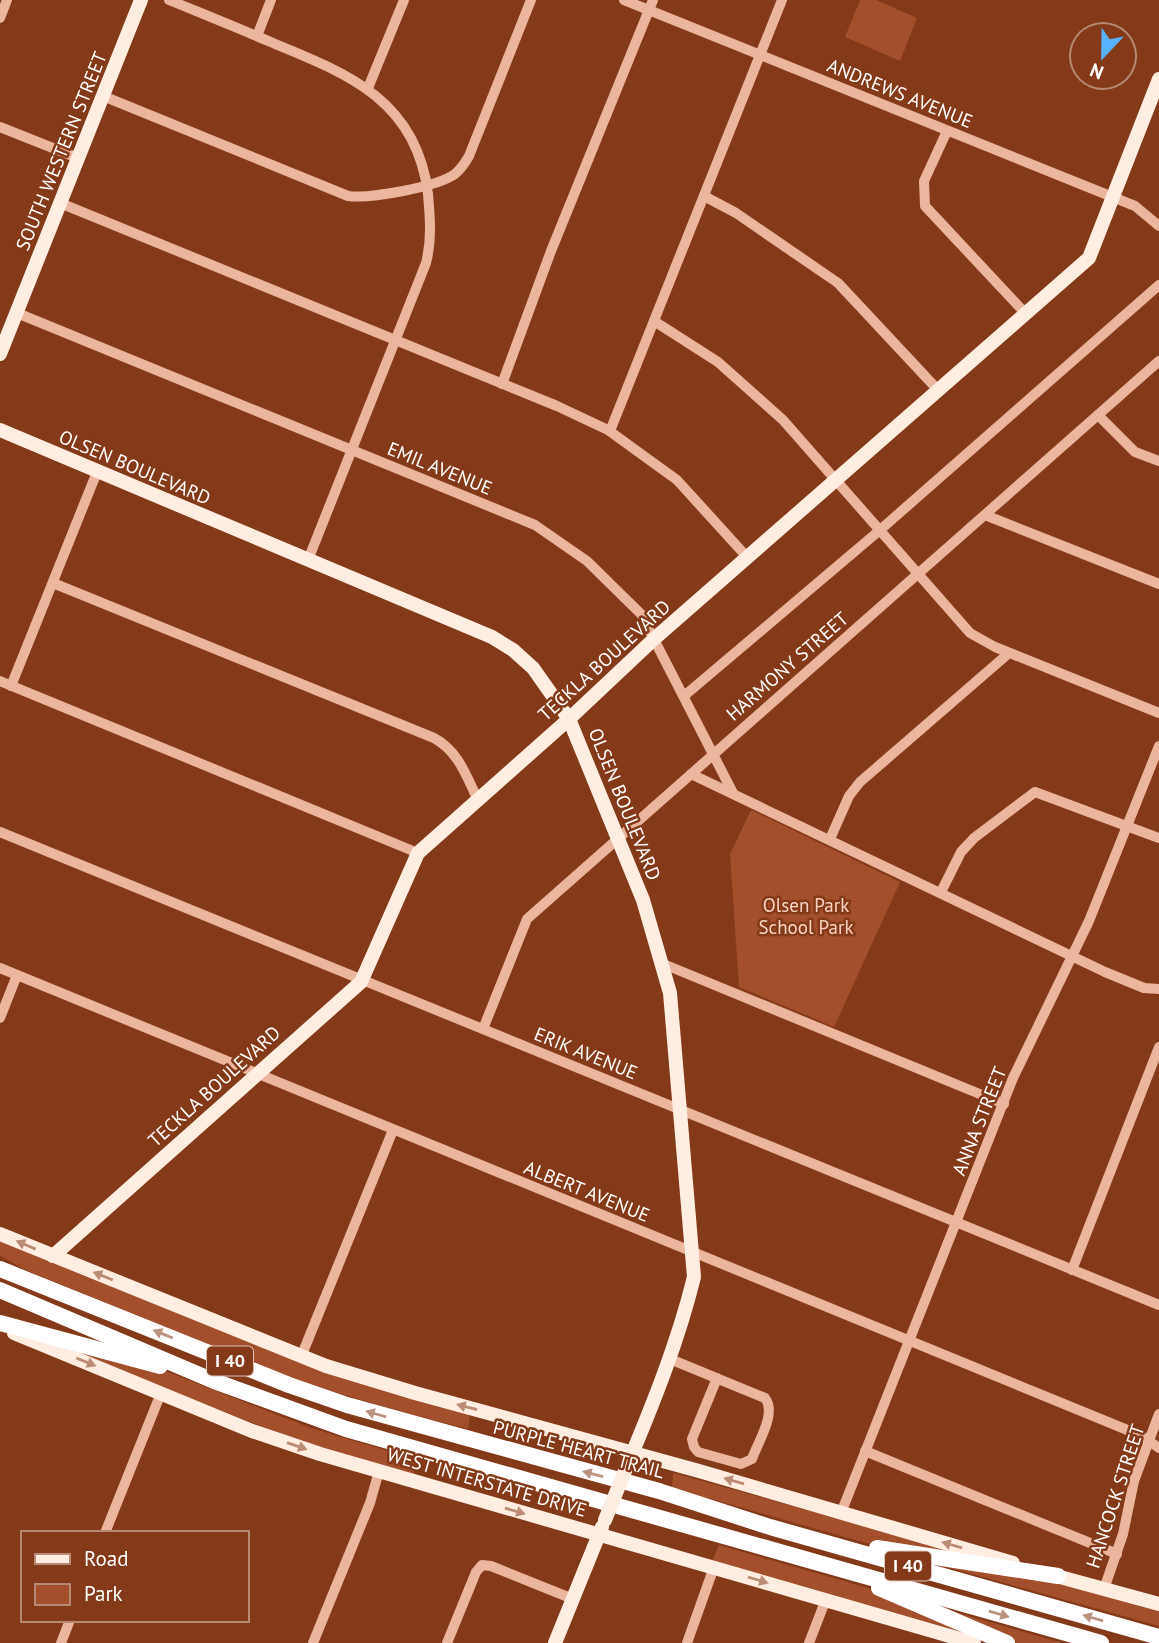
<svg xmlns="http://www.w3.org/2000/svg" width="1159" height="1643" font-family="'PT Sans',sans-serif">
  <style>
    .green { fill: #a34f2b }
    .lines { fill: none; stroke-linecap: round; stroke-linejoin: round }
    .minor { stroke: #ecb59d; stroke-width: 10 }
    .major { stroke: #ffede2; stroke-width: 14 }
    .highway { stroke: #fff; stroke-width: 16 }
    .major-bridge { stroke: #ffede2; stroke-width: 14 }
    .oneway { fill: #bb8b73 }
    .oneway2 { fill: #bb9380 }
    .labels { text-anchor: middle; stroke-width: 5; stroke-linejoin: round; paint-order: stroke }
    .shield { fill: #843a18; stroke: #dac4ba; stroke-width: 2 }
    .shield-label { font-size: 18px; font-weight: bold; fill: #fff }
    .street-label { font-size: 19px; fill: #fff; stroke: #843a18 }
    .park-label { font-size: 19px; fill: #f9d3c2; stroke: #843a18 }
  </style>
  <rect width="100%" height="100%" fill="#843a18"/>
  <g class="green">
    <path d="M860 0H876L917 18 900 61 845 37Z"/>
    <path d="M751 810 900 882 834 1027 739 987 730 854Z"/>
    <path d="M0 1239 470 1413 468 1429 403 1412 297 1381 26 1270 0 1256Z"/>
    <path d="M59 1341 168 1372 311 1428 419 1460 412 1477 316 1448 57 1345Z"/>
    <path d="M673 1473 978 1557 866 1543 672 1488Z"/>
    <path d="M719 1545 875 1590 980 1637 712 1561Z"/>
    <path d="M932 1563 1050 1579 1159 1610V1626Z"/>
    <path d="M955 1612 1062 1643H1016L953 1616Z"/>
  </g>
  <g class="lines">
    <g class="minor">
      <path d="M169 0C203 14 238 28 273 43 349 74 417 101 428 194 430 218 432 240 426 263L308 560"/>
      <path d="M624 0 1135 206 1159 226"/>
      <path d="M0 18 7 0"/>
      <path d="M257 36 271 0"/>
      <path d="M368 88 404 0"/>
      <path d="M103 96 348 196C370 199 437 187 455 174 461 169 465 163 469 156L531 0"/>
      <path d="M0 127 78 158"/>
      <path d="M947 131 924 181 925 206 1025 313"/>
      <path d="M704 196 736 213 838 283 938 390"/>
      <path d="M60 203 557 406 608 430 677 480 747 557"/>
      <path d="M17 313 535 525 587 561 641 614 733 793"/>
      <path d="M654 321 718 362 783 420 970 633 995 647 1159 713"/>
      <path d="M502 384 551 251 653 0"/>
      <path d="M1098 415 1135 452 1159 461"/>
      <path d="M610 431 782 0"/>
      <path d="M985 515 1159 584"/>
      <path d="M53 583 434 738C458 751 466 775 477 798"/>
      <path d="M0 681 418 853"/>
      <path d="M11 686 97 472"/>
      <path d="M684 696 880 530 1159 285"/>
      <path d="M691 774 1105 972 1144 988 1159 989"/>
      <path d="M0 832 1159 1305"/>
      <path d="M830 839 849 796 860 782 1009 653"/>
      <path d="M941 892 961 852 974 838 1035 792 1159 838"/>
      <path d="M661 963 1004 1104"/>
      <path d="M0 968 1142 1436 1159 1448"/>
      <path d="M0 1018 17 975"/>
      <path d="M483 1029 527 919 1159 361"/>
      <path d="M1072 1270 1159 1047"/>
      <path d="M301 1357 393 1130"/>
      <path d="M670 1359 765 1398C777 1413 758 1442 752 1459L741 1464 698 1452 694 1447 692 1439 717 1378"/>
      <path d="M865 1451 1117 1554"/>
      <path d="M841 1513 1013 1078 1089 921 1159 746"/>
      <path d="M105 1533 161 1393"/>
      <path d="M1104 1589 1123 1534 1134 1481 1159 1414"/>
      <path d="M61 1643 70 1620"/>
      <path d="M313 1643 370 1503 379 1471"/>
      <path d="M447 1643 476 1572 482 1565 491 1566 573 1599"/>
      <path d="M687 1643 714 1567"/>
      <path d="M809 1643 826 1599"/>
    </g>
    <g class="major">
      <path d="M0 354 141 0"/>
      <path d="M0 430 492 637 513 650 533 668 569 719 643 900 670 993 694 1277C678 1342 653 1404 627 1466"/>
      <path d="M0 1234 326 1366 415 1393 699 1471 1013 1563"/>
      <path d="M53 1256 361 982 418 853 569 719 654 639 1089 258 1159 79"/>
      <path d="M14 1333 252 1431 320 1454 974 1643"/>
      <path d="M1049 1574 1159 1604"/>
      <path d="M555 1643 602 1527"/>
    </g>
    <g class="highway">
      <path d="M0 1269 289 1385 347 1405 659 1491 770 1527 1159 1637"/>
      <path d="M0 1290 214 1381 346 1429 1101 1643"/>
      <path d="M0 1323 160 1366"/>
      <path d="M877 1548 1058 1576"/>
      <path d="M879 1588 1007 1643"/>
    </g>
    <path class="major-bridge" d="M605 1520 627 1466"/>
  </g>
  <defs><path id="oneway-solid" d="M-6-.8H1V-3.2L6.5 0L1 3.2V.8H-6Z" transform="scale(1.75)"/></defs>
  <g class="oneway">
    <use href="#oneway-solid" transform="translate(26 1245) rotate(-157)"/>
    <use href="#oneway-solid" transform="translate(103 1276) rotate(-158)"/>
    <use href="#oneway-solid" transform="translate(86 1362) rotate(22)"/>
    <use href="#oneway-solid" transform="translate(467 1407) rotate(-165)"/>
    <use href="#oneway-solid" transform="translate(297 1446) rotate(19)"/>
    <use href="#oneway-solid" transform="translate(734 1481) rotate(-164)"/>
    <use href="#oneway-solid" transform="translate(515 1511) rotate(16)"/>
    <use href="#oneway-solid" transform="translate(952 1545) rotate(-164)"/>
    <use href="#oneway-solid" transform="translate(758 1580) rotate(16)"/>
  </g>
  <g class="oneway2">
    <use href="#oneway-solid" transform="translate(163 1334) rotate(-158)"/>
    <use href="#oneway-solid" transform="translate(376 1414) rotate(-164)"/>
    <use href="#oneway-solid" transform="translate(593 1474) rotate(-165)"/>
    <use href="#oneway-solid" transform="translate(999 1614) rotate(16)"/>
    <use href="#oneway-solid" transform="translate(1093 1618) rotate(-164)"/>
  </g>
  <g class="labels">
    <g class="shield">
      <rect x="207" y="1346.5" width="46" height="29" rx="5"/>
      <rect x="885" y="1551.5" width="46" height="29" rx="5"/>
    </g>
    <g class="shield-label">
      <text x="230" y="1367">I 40</text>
      <text x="908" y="1572">I 40</text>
    </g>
    <g class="street-label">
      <text transform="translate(900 93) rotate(22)" y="7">ANDREWS AVENUE</text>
      <text transform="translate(61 151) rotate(-68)" y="7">SOUTH WESTERN STREET</text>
      <text transform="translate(135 467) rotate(23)" y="7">OLSEN BOULEVARD</text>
      <text transform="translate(440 468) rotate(22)" y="7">EMIL AVENUE</text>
      <text transform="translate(604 660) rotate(-42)" y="7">TECKLA BOULEVARD</text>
      <text transform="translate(787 666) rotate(-41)" y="7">HARMONY STREET</text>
      <text transform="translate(625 804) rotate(68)" y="7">OLSEN BOULEVARD</text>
      <text transform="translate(586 1053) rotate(22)" y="7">ERIK AVENUE</text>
      <text transform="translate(214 1086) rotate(-42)" y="7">TECKLA BOULEVARD</text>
      <text transform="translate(979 1121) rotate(-68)" y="7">ANNA STREET</text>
      <text transform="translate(587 1191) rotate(22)" y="7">ALBERT AVENUE</text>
      <text transform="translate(579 1449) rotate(15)" y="7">PURPLE HEART TRAIL</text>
      <text transform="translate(487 1482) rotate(16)" y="7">WEST INTERSTATE DRIVE</text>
      <text transform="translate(1115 1496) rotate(-72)" y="7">HANCOCK STREET</text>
    </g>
    <g class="park-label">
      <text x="806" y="912">Olsen Park<tspan x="806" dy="22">School Park</tspan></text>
    </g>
  </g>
  <rect x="21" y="1531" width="228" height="91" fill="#843a18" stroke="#b58974" stroke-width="2"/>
  <rect x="35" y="1554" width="35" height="10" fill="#ffede2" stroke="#b58974" stroke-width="2"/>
  <text x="84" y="1566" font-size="21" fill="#ffffff">Road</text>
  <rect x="35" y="1584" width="35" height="21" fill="#a34f2b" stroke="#b58974" stroke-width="2"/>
  <text x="84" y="1601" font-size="21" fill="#ffffff">Park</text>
  <g transform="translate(1103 56) rotate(202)"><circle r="33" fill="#843a18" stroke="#b58974" stroke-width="2"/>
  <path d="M0-5L12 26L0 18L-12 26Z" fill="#58b2ff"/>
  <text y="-10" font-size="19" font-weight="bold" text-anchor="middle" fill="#ffffff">N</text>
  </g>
</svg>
